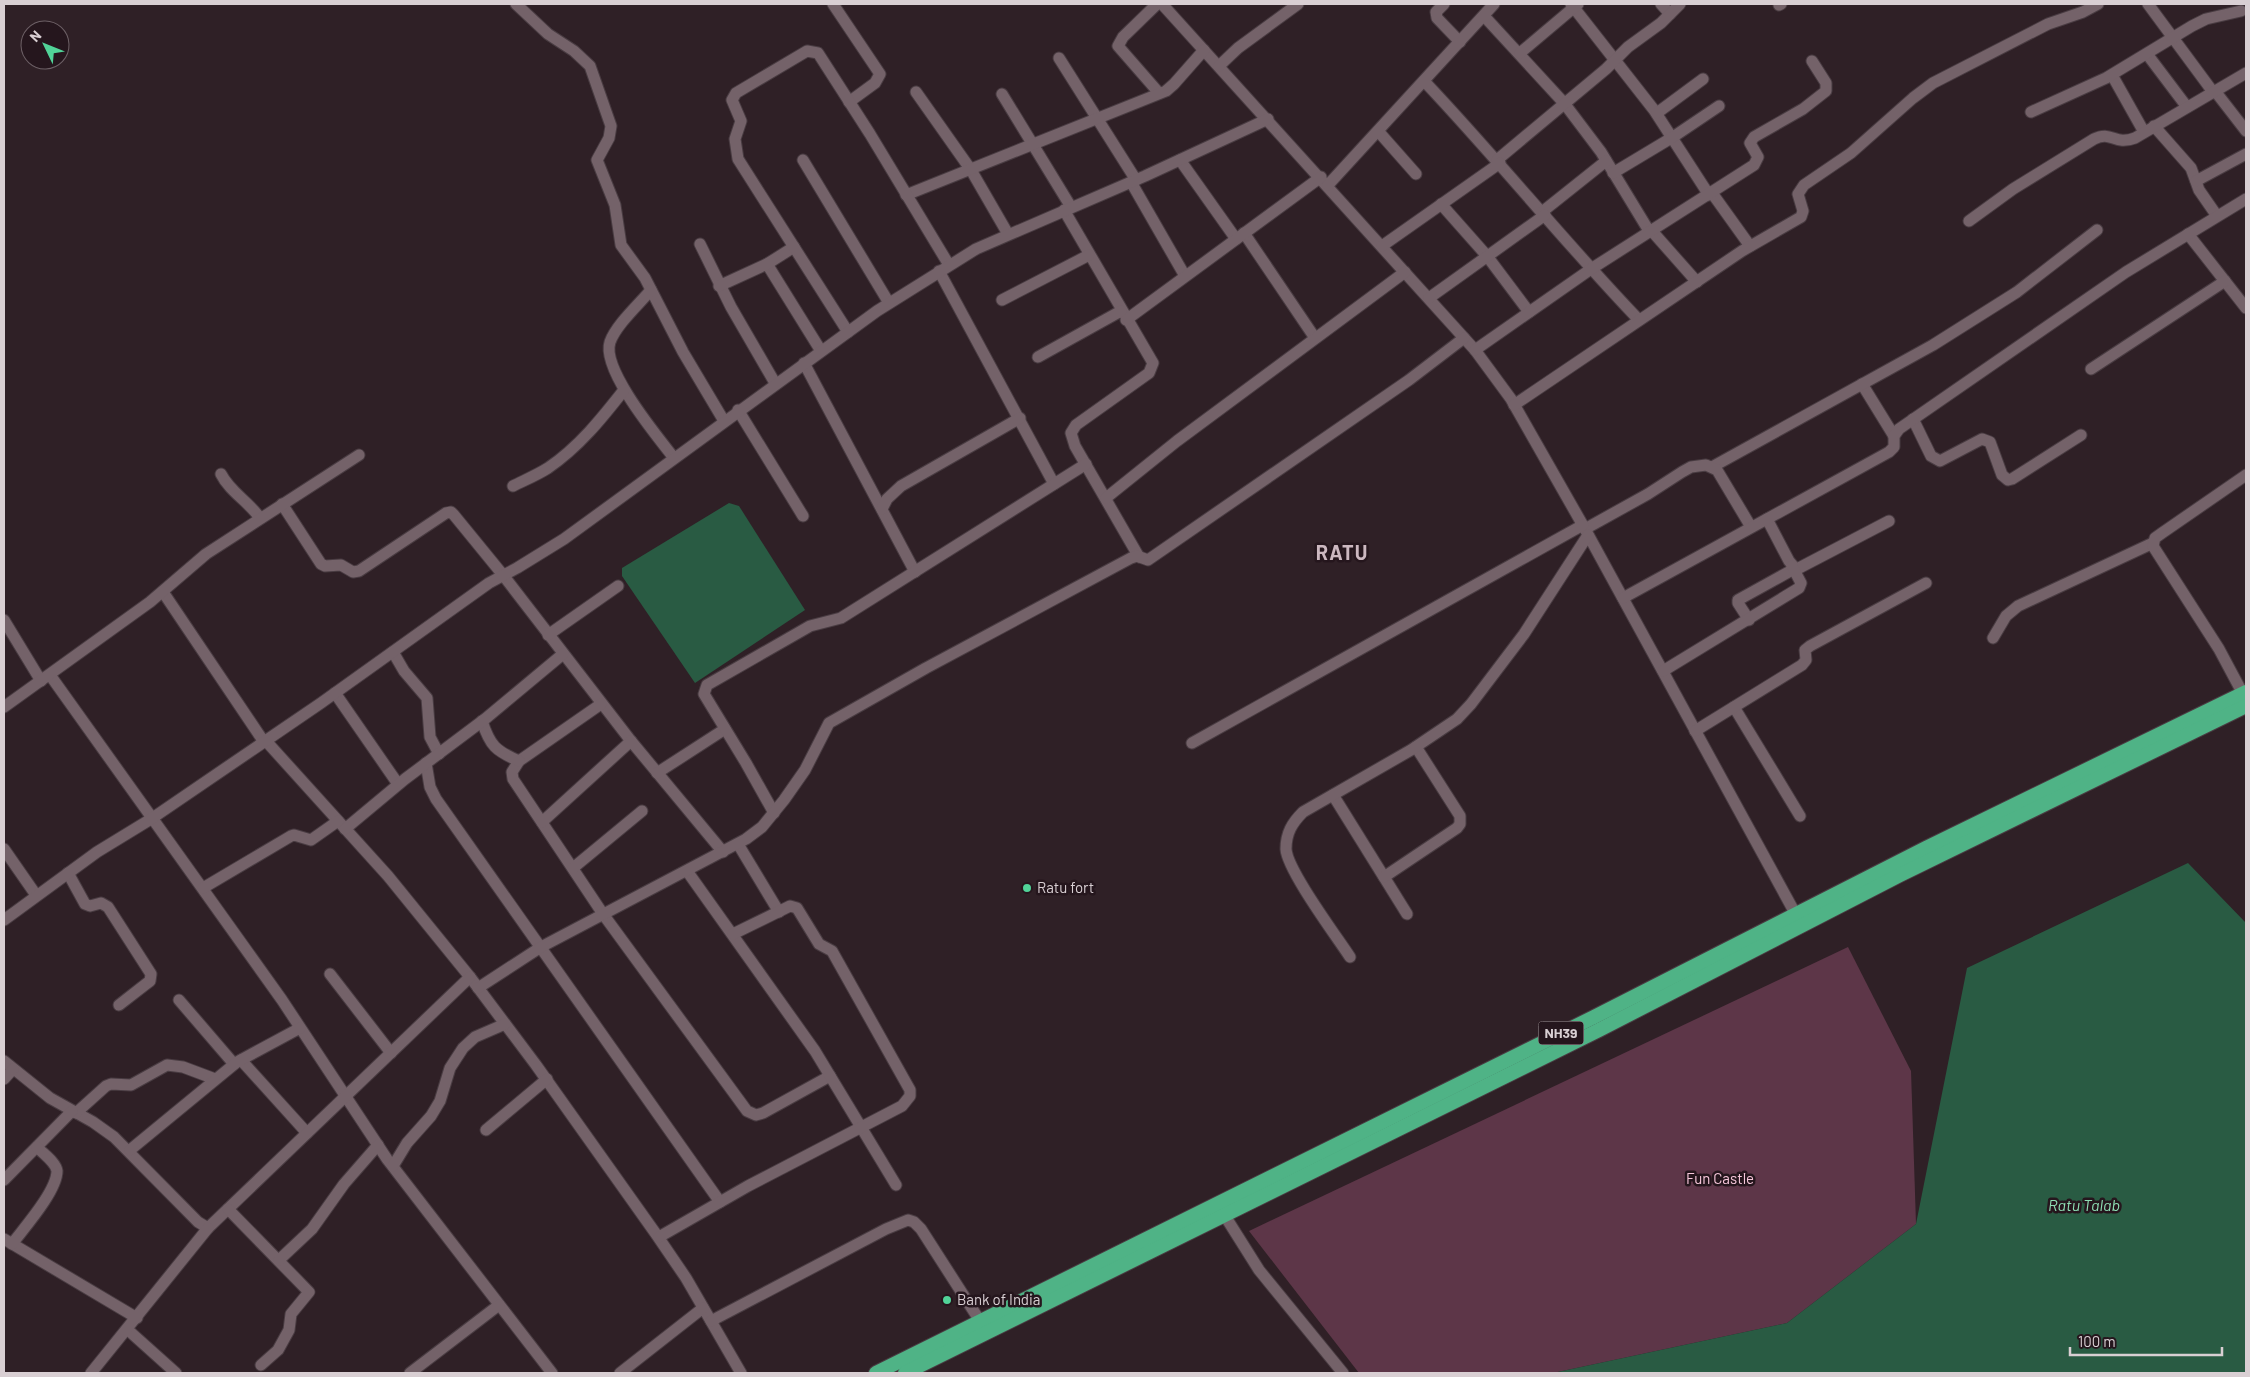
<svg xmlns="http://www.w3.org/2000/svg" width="2250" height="1377" font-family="Barlow,sans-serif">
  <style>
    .green { fill: #5d3648 }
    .water { fill: #295b43 }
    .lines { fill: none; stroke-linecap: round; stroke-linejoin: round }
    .minor-casing { stroke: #493c42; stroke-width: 13 }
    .trunk-casing { stroke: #493c42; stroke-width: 16 }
    .minor { stroke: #746269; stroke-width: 11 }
    .trunk { stroke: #4fb386; stroke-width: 14 }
    .poi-dot { fill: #51d398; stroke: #25161d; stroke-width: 2 }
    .labels { text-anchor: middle; stroke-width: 5; stroke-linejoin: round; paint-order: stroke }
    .shield { fill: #25161d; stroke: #a3989c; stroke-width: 1 }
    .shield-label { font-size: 14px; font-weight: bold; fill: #d9cfd3 }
    .poi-label { font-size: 15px; fill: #d9cfd3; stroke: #25161d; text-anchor: start }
    .park-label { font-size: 15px; fill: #f7c7db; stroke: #25161d }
    .water-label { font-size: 16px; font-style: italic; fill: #8edeb4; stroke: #25161d }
    .district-label { font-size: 20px; font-weight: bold; letter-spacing: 1px; fill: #ccb8c0; stroke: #25161d }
  </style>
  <rect width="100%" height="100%" fill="#2f2026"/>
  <path class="green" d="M1848 947 1911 1071 1916 1224 1787 1323 1553 1373H1359L1249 1231Z"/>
  <g class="water">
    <path d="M729 503 739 506 805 610 695 683 622 576V568Z"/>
    <path d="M2188 863 2246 923V1373H1553L1787 1323 1916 1224 1967 968Z"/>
  </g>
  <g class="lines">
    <defs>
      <g id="minor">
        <path d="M516 4 548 34 574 51 590 66 611 126 609 138 597 160 615 205 621 245 645 278 683 352 724 421"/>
        <path d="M833 4 880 74 875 83 849 102"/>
        <path d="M1157 4 1123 37 1118 46 1159 93"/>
        <path d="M1162 4 1475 350 1511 399 1585 529 1795 913"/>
        <path d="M1444 4 1436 12 1437 18 1460 42"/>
        <path d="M1571 4 1654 110 1709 195"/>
        <path d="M1661 4 1670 14"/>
        <path d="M2148 4 2213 92"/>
        <path d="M1779 5 1781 4"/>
        <path d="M1484 16 1564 103 1601 152 1649 231"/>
        <path d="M1520 53 1578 4"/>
        <path d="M2147 54 2187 107"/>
        <path d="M1059 58 1136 180"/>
        <path d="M1219 66 1238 48 1298 4"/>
        <path d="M2112 75 2144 132"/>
        <path d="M1424 81C1498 159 1565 243 1639 320"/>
        <path d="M2215 91 2246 131"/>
        <path d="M916 92 971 170 1008 234"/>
        <path d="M1002 94 1071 207"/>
        <path d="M2031 112 2106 78 2192 26 2206 19 2241 11"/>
        <path d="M1657 113 1703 79"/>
        <path d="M2154 126 2191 168 2199 190 2217 216"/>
        <path d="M1378 131 1416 174"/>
        <path d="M803 160 889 303"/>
        <path d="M1180 160 1236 239"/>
        <path d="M1497 160 1606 69 1628 47 1661 23 1680 4"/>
        <path d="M1613 173 1673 137 1719 106"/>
        <path d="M2196 181 2246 154"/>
        <path d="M1131 182 1185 276"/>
        <path d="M1328 185 1494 4"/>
        <path d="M1712 193 1750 246"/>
        <path d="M906 195 1166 91 1174 84 1204 50"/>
        <path d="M1441 204 1487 256 1529 312"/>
        <path d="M1064 210 1153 363 1149 373 1076 425 1071 433 1075 446 1139 557"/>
        <path d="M1542 212 1606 161"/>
        <path d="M1969 221 2013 189 2094 139C2112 130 2114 146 2135 138L2246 73"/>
        <path d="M1651 230 1697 282"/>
        <path d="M1244 233 1315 338"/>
        <path d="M2188 234 2246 308"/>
        <path d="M700 244 731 307 775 383"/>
        <path d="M1382 246 1500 163"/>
        <path d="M767 264 821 351"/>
        <path d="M939 271 1054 484"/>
        <path d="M719 286 767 264 794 247"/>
        <path d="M651 290C639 304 616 325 610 342 601 369 657 436 674 458"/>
        <path d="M1429 298 1545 215"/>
        <path d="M1002 300 1089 255"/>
        <path d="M1126 320 1321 177"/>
        <path d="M848 332 738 159 735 139 741 121 732 100 736 93 807 51 818 53 870 134 949 265"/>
        <path d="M1475 350 1591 269 1754 165 1758 157 1750 143 1754 137 1803 109 1826 91V83L1812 61"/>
        <path d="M1038 357 1121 311"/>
        <path d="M804 363 915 572"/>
        <path d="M2091 369 2225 281"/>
        <path d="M1862 384 1894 436"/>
        <path d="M1514 405 1742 251 1801 217 1803 211 1798 194 1804 185 1851 153 1913 98 1933 83 2048 24 2083 12 2098 4"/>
        <path d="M738 410 803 516"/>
        <path d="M1913 419 1931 456 1940 461 1982 439 1990 442 2002 475 2008 480 2012 479 2081 435"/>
        <path d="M1712 467 1933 345 2017 292 2097 230"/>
        <path d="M221 474C230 492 248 501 260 518"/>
        <path d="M513 486C525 480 537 475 548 468 579 447 602 418 624 390"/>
        <path d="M1106 498 1177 441 1405 272"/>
        <path d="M282 504 321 564 325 566 341 565 353 572 359 571 446 513 451 512 454 515 503 575 631 741 723 852"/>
        <path d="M882 509 887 499 901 486 1020 418"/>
        <path d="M1767 519 1789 561 1795 568H1799L1889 521"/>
        <path d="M1585 529 1648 494 1682 472 1691 467 1706 465 1717 470 1751 527"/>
        <path d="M163 592 264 742"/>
        <path d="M1623 598 1889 452 1894 447V436L1899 429 2126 272 2246 199"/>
        <path d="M4 620 41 681"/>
        <path d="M1749 620 1738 603V600L1794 569"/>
        <path d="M548 635 618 586"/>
        <path d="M1993 638 2006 616 2018 606 2153 543"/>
        <path d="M393 652 404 671 427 698 430 737 439 754"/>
        <path d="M1663 671 1799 588 1801 583 1792 566"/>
        <path d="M50 675 282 1000 387 1159 552 1373"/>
        <path d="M335 693 398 784"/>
        <path d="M2243 694 2219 649 2153 546 2155 538 2162 533 2246 475"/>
        <path d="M601 704 519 761 512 772 513 779 603 914 747 1111 756 1115 763 1113 830 1076"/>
        <path d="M4 707 150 602 206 554 359 455"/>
        <path d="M1734 707 1800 816"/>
        <path d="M482 721C490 746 496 751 519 761"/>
        <path d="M1695 731 1802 665 1806 660 1805 650 1810 646 1926 583"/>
        <path d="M266 741 388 876 470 977 536 1065 656 1234 686 1278 741 1373"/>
        <path d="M1192 743 1583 525"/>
        <path d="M426 763 430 787 436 799 720 1202"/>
        <path d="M657 773 725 729"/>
        <path d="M1333 795 1407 914"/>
        <path d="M774 813 746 763 704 694 707 685 810 626 841 618 1086 464"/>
        <path d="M542 822 631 741"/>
        <path d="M345 829 405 779 485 719 563 654"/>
        <path d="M738 844 779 912"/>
        <path d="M4 849 36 895"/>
        <path d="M573 868 642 811"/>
        <path d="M687 871 815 1051 896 1185"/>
        <path d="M68 873 85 904 90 906 101 903 108 907 151 974 150 981 146 984 119 1005"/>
        <path d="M1384 877 1457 828 1460 824V816L1416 747"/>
        <path d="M203 888 291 836 294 835 311 840 338 821"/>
        <path d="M4 920 97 852 151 819 321 703 489 583 517 568 564 539 877 311 976 249 1145 176 1268 119"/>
        <path d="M1350 957C1337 937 1287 870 1286 849 1286 833 1292 823 1303 812L1411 750 1457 719 1471 704 1524 634 1588 535"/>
        <path d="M330 974 391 1053"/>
        <path d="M478 988 541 947 746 839 762 827 784 800 805 770 829 723 926 668 1131 558 1137 556 1148 560 1409 380 1464 338"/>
        <path d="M179 1000 234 1064"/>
        <path d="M241 1060 307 1133"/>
        <path d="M4 1061 50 1098 93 1122 114 1137 198 1222 208 1228 470 977"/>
        <path d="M4 1079 13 1069"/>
        <path d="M76 1113 106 1086 111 1084 131 1085 167 1065 183 1067 215 1079"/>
        <path d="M486 1130 547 1079"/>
        <path d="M130 1150 237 1062 300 1028"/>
        <path d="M393 1166 407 1143 431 1116 440 1101 450 1068 463 1048 475 1037 505 1024"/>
        <path d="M4 1180 72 1111"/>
        <path d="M228 1209 309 1292 291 1314 289 1330 278 1350 261 1365"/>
        <path d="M1225 1216 1259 1270 1343 1373"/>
        <path d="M659 1237 748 1186 902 1106 910 1096V1090L832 951 819 944 797 908 790 906 733 934"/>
        <path d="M4 1239 137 1318"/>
        <path d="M12 1244C24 1228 57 1191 57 1171 56 1162 42 1153 37 1147"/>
        <path d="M279 1260 312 1229 344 1184 378 1145"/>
        <path d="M711 1321 886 1229 908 1220 914 1222 921 1229 980 1321"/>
        <path d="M128 1330 176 1373"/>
        <path d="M91 1373 208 1228"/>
        <path d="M410 1373 499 1305"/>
        <path d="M620 1373 703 1308"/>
      </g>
      <g id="trunk">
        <path d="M876 1373 1594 1017 1926 848 2246 692"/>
        <path d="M905 1373 1599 1030 1900 875 2246 706"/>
      </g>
    </defs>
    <use href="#minor" class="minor-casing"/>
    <use href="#trunk" class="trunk-casing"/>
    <use href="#minor" class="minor"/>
    <use href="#trunk" class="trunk"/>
  </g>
  <g class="poi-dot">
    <circle cx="1027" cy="888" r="5"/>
    <circle cx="947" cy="1300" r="5"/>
  </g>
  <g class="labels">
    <rect class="shield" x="1538.5" y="1021.5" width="45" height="23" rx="4"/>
    <g class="shield-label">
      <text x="1561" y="1038">NH39</text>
    </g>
    <g class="poi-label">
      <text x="1037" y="893">Ratu fort</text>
      <text x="957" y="1305">Bank of India</text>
    </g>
    <g class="park-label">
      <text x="1720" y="1184">Fun Castle</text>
    </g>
    <g class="water-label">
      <text x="2084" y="1211">Ratu Talab</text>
    </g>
    <g class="district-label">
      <text x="1342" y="560">RATU</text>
    </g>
  </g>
  <rect width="2250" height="1377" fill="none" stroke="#d9cfd3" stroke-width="10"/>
  <g transform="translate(45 45) rotate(313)"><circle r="24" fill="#25161d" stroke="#6d6066"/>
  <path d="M0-4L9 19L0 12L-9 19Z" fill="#51d398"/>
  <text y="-8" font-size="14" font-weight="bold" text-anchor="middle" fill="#d9cfd3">N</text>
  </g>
  <path d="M2070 1347v8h152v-8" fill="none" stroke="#d9cfd3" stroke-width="2.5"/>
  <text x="2078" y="1347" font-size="15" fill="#d9cfd3" stroke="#25161d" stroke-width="4" paint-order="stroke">100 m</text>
</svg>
